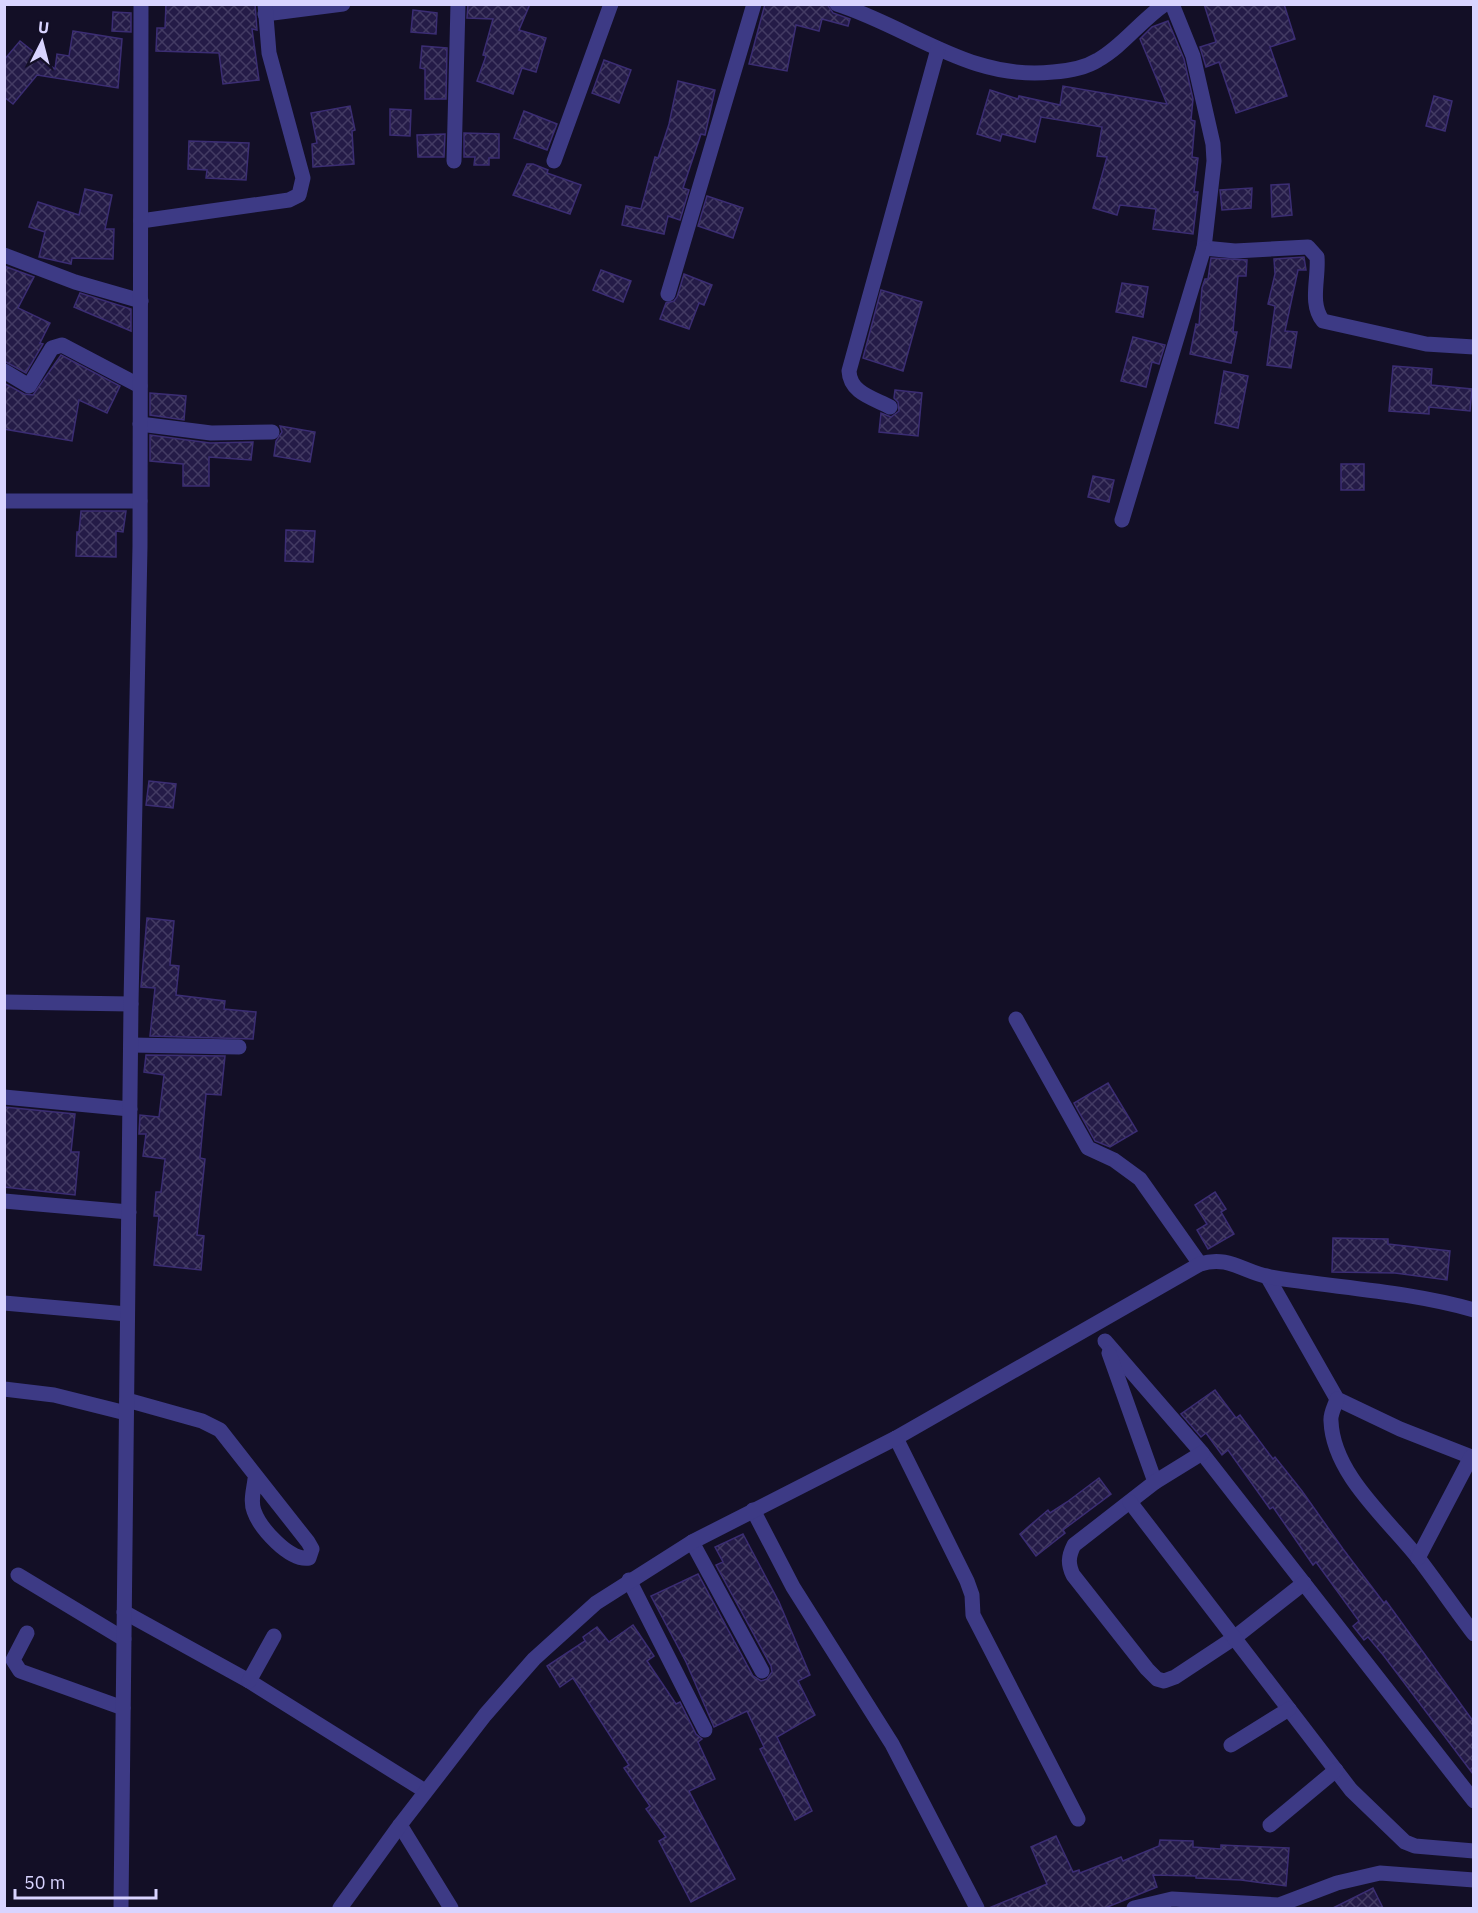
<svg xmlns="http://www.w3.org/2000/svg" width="1478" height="1913" font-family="'IBM Plex Sans',sans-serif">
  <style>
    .building { fill: url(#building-cross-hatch); stroke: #3b2d73; stroke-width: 1.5 }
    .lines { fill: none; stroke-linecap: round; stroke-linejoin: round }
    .street { stroke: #3d3a85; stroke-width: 15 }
  </style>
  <defs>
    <pattern id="building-cross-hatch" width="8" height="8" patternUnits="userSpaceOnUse" patternTransform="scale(1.5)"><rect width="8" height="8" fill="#241b47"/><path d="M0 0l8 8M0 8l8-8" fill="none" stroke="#433b63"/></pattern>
  </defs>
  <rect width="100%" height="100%" fill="#130f26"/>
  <g class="building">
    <path d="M166 4H255L257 30 252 29 259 80 223 84 219 53 156 51 157 28H165Z"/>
    <path d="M468 4H530L519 30 546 38 536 72 522 68 513 94 477 81 486 56 483 55 493 19 467 18Z"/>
    <path d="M765 4H827L833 13 850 19 848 26 822 19 819 31 796 25 787 71 749 64Z"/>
    <path d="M1204 4H1284L1295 39 1270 47 1287 96 1236 113 1219 62 1206 67 1200 47 1216 42Z"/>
    <path d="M413 10 437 13 436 34 411 32Z"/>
    <path d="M113 12 131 13V32L112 31Z"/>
    <path d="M1168 21 1184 59 1193 99 1191 120 1195 121 1192 157 1198 158 1194 192H1198L1193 234 1153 229 1156 209 1120 205 1117 215 1093 208 1107 157 1097 156 1102 127 1041 117 1035 142 1002 134 1000 141 977 134 990 90 1018 99 1019 96 1060 105 1063 86 1167 104 1140 39 1152 27Z"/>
    <path d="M73 31 122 39 118 88 37 75 13 104 4 97V60L20 41 55 69 57 54 69 56Z"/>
    <path d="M422 46 447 48 446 99H425V69L420 68Z"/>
    <path d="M604 60 631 70 619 103 592 93Z"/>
    <path d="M678 81 715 90 705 135 701 134 683 188 689 190 680 220 668 216 664 234 622 225 626 206 641 209 655 157 658 158 669 124Z"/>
    <path d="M1434 96 1452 101 1445 131 1426 126Z"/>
    <path d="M350 106 355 130 352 131 354 164 313 167 312 144 317 143 311 113Z"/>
    <path d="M390 109 411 110 410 136 390 135Z"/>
    <path d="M524 111 557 124 547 150 514 138Z"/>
    <path d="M464 133 499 134V158H489V165H474L475 157H464Z"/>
    <path d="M445 134 444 157H418L417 135Z"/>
    <path d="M189 141 249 143 246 180 206 178 207 170 188 169Z"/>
    <path d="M527 164H533L548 170 547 173 581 185 570 214 513 195Z"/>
    <path d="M1289 184 1292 215 1272 217 1271 185Z"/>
    <path d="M1252 188 1251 208 1222 210 1220 190Z"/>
    <path d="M85 189 112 195 105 229H114L113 259 72 258 71 264 39 257 45 232 29 227 38 202 79 215Z"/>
    <path d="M707 196 743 208 733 238 698 226Z"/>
    <path d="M1304 257 1306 270H1298L1285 331 1297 332 1291 368 1267 365 1275 306 1268 304 1275 274 1274 259Z"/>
    <path d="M1211 258 1247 260 1246 276H1238L1233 332H1237L1231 363 1190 354 1196 324 1199 325 1202 288 1205 279H1208Z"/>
    <path d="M4 266 34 277 18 308 50 323 40 343 43 344 26 373 4 361Z"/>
    <path d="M601 270 631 281 623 302 593 290Z"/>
    <path d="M684 274 712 285 704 305 699 303 689 329 660 319 666 303 674 301 677 297Z"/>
    <path d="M1122 283 1148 287 1143 317 1116 312Z"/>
    <path d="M881 290 922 302 903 371 863 358Z"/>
    <path d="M80 293 131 309V331L74 307Z"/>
    <path d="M1133 337 1165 345 1159 364 1152 362 1146 387 1121 381Z"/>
    <path d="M61 355 120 386 107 413 79 400 72 441 4 429V383L24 394 33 395Z"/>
    <path d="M1393 366 1432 369 1431 385 1472 389 1470 411 1429 407V414L1389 411Z"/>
    <path d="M1224 371 1248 376 1238 428 1215 423Z"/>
    <path d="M895 390 922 393 918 436 879 432 881 413 891 417 899 411 898 402 894 398Z"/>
    <path d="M150 393 186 396 184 420 150 415Z"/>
    <path d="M280 426 315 432 310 462 274 456 276 441 282 432Z"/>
    <path d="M150 435 210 443 253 442 251 460 209 457V486H183V464L150 461Z"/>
    <rect x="1341" y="464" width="23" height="26"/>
    <path d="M1093 476 1114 480 1109 502 1088 497Z"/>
    <path d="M81 511H126L123 532 116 531V557L76 556 77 532H79Z"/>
    <path d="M286 530 315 531 313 562 285 561Z"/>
    <path d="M149 781 176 784 173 808 146 805Z"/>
    <path d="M147 918 174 921 170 965 179 966 176 995 225 1001 224 1009 256 1012 253 1039 150 1036 155 988 141 987Z"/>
    <path d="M146 1055 225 1056 221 1095 206 1094 200 1158 205 1159 197 1235 204 1236 201 1270 154 1265 159 1216H154L156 1192H161L165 1159 143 1156 146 1134H139L140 1115 159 1117 164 1075 144 1072Z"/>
    <path d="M1108 1083 1137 1131 1110 1147 1095 1141 1074 1103Z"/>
    <path d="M4 1107 75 1114 71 1152H79L75 1195 4 1187Z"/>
    <path d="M1215 1192 1226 1209 1221 1212 1234 1234 1208 1249 1197 1230 1207 1224 1195 1205Z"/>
    <path d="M1333 1238 1388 1239V1244L1450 1251 1447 1280 1395 1273 1332 1272Z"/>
    <path d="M1215 1390 1236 1418 1240 1415 1273 1459 1275 1457 1302 1491 1343 1549 1384 1603 1386 1601 1473 1721V1774L1384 1656 1368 1637 1364 1640 1353 1626 1359 1621 1316 1562 1313 1565 1273 1507 1270 1509 1228 1450 1222 1455 1206 1433 1201 1437 1181 1414Z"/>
    <path d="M1099 1478 1111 1494 1063 1530 1065 1533 1036 1556 1020 1534 1048 1510 1050 1513 1067 1502Z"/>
    <path d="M743 1534 779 1602 810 1675 798 1681 815 1715 777 1737 812 1811 795 1820 760 1749 764 1747 747 1711 714 1727 686 1662 651 1596 698 1574 753 1676 761 1681 767 1679 772 1672 771 1666 716 1565 723 1562 715 1547Z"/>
    <path d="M633 1625 654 1656 647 1661 676 1704 680 1702 696 1734 702 1739 698 1742 715 1779 689 1791 735 1879 691 1902 659 1841 666 1837 646 1809 650 1806 624 1768 629 1765 573 1678 560 1687 547 1666 585 1641 583 1637 597 1627 609 1642Z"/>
    <path d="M1056 1836 1073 1872 1079 1870 1080 1873 1121 1857 1123 1861 1159 1846 1160 1840 1193 1841V1847L1221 1849V1845L1289 1848 1286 1886 1241 1880 1196 1878V1876L1153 1875 1157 1887 1105 1908H989L1047 1884 1031 1847Z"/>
    <path d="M1373 1888 1383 1908H1333Z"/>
  </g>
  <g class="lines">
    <g class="street">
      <path d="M837 4C912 28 970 81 1053 72 1068 71 1085 68 1098 60 1123 46 1140 21 1165 4"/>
      <path d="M1172 4 1193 56 1213 144 1214 161 1204 248 1235 251 1308 247 1317 257C1319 278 1309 304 1323 321L1426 344 1474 347"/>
      <path d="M265 14 343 4"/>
      <path d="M454 161 458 4"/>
      <path d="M554 161 611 4"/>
      <path d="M141 221 289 200 299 195 303 178 269 53 265 4"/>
      <path d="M4 255 75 282 141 301"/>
      <path d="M668 294 754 4"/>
      <path d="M4 371 29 386 52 348 62 345 140 386"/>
      <path d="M890 407C873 398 850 393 849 371L938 49"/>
      <path d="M140 424 211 433 272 432"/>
      <path d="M4 501H140"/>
      <path d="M1122 520 1204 248"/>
      <path d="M4 1002 131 1004"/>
      <path d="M1016 1019 1088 1148 1114 1160 1140 1179 1200 1264"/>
      <path d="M131 1045 239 1047"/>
      <path d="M4 1097 130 1109"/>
      <path d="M4 1201 129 1212"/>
      <path d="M1267 1276 1337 1399 1400 1429 1474 1458"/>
      <path d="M4 1303 127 1314"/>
      <path d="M1105 1341 1202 1453 1474 1801"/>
      <path d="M1109 1353 1155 1482"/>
      <path d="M4 1389 54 1395 126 1413"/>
      <path d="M1337 1399C1335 1406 1330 1414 1331 1421 1333 1475 1389 1520 1419 1559 1438 1584 1455 1609 1474 1634"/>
      <path d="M127 1400 202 1421 220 1430 308 1542 312 1549 309 1558C289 1561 260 1528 254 1511 250 1501 254 1489 255 1479"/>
      <path d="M896 1438 967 1581 972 1595 973 1615 1078 1819"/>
      <path d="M1202 1453 1155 1482 1074 1545C1068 1557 1068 1564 1073 1575L1147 1669 1157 1679 1164 1681 1175 1677 1234 1638 1304 1583"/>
      <path d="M1130 1502 1351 1790 1405 1842 1415 1846 1474 1851"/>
      <path d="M753 1510 793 1587 892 1744 977 1908"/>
      <path d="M692 1542 762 1671"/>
      <path d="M1418 1558 1471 1457"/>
      <path d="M18 1575 124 1639"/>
      <path d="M629 1580 705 1730"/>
      <path d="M124 1612 249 1681 425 1791"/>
      <path d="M27 1633 13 1660 20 1671 123 1708"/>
      <path d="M249 1681 274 1636"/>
      <path d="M1231 1745 1289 1709"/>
      <path d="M400 1825 451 1908"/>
      <path d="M1270 1825 1336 1770"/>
      <path d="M121 1908 131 1004 140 546 141 4"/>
      <path d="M340 1908 400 1825 485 1715 534 1659 596 1603 692 1542 896 1438 1200 1264C1229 1255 1243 1272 1270 1277 1338 1288 1407 1291 1474 1310"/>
      <path d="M1134 1908 1172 1899 1279 1905 1337 1883 1380 1873 1474 1880"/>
    </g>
  </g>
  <rect width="1478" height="1913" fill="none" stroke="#d9d4ff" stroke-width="12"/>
  <g transform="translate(42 42) rotate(6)" stroke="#130f26" stroke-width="4.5" paint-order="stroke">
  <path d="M0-4.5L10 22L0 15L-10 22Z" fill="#d9d4ff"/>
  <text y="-9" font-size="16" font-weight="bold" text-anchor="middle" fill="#d9d4ff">U</text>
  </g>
  <path d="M15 1889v9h141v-9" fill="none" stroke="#d9d4ff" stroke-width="3"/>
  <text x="24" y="1889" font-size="18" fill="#d9d4ff" stroke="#130f26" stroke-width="4.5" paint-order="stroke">50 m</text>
</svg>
